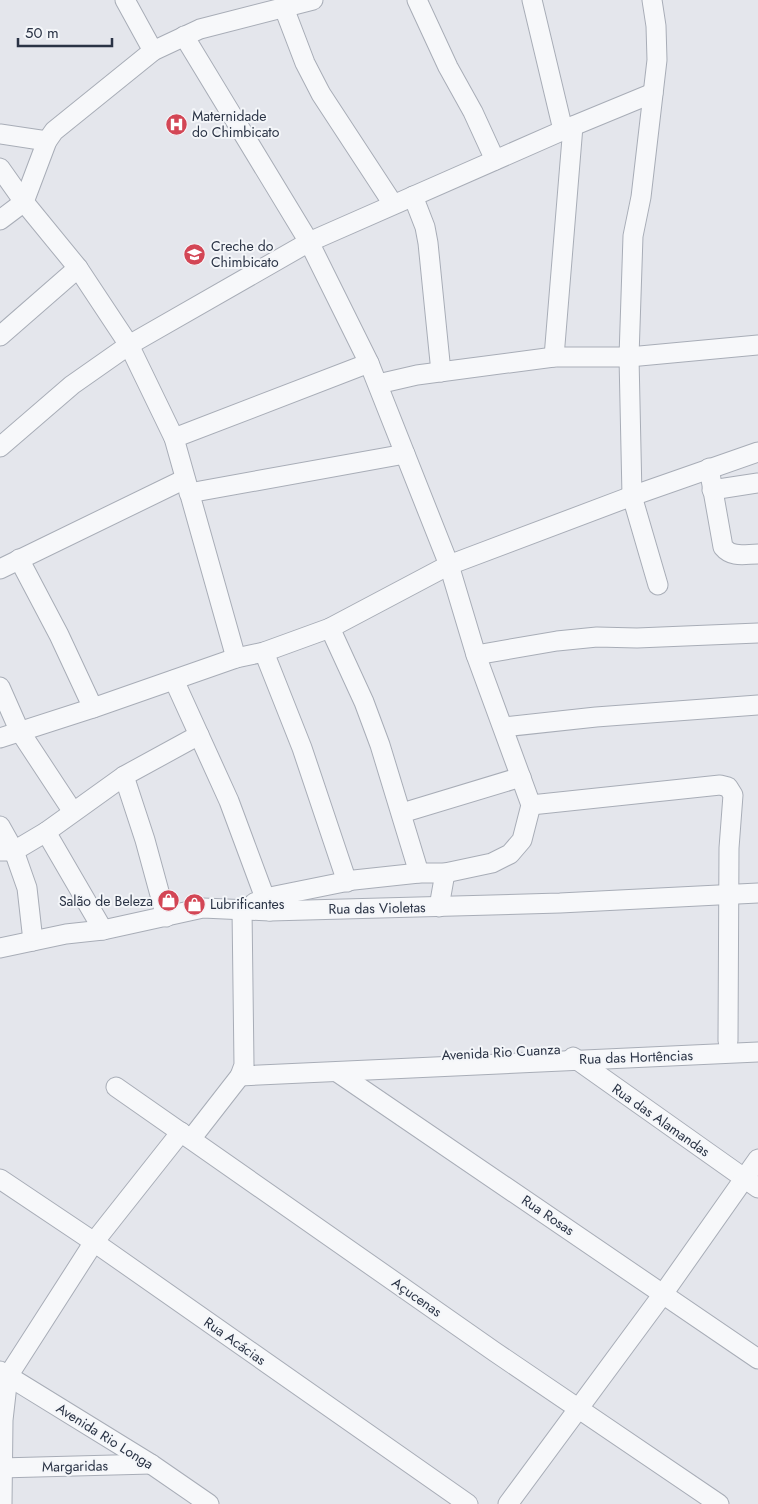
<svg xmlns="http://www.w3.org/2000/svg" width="758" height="1504" font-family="Jost,sans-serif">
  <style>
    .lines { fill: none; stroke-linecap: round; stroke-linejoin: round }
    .minor-casing { stroke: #a8adb7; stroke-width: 21 }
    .minor { stroke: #f7f8fa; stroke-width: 19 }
    .labels { text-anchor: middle; stroke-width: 4; stroke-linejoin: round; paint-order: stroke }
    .poi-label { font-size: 14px; fill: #2a3345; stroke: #f4f6f9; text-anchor: start }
    .street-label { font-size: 14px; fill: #2a3345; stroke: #f4f6f9 }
  </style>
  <rect width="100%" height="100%" fill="#e4e6ec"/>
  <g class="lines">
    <defs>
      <g id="minor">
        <path d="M125 0 153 51"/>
        <path d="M417 0 448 67 473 112 495 160"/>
        <path d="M532 0 563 130"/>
        <path d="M652 0 656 26 657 60 641 197 633 236 629 357 632 496 658 585"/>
        <path d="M284 8 305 63 321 94 393 204"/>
        <path d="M184 36 309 242 369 363 449 565 476 655 531 805 522 840 510 854 492 863 445 873H419L354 880 265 898 270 911"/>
        <path d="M0 134 47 141"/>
        <path d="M0 168 24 202 78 268 129 345 174 438 236 658"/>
        <path d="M413 196 425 227 428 243 441 372"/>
        <path d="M0 220 24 202 47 141 54 131 153 51 200 29 313 0"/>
        <path d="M0 336 78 268"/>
        <path d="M554 357 573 126"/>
        <path d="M378 384 417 375 554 357H629L758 345"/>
        <path d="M174 438 369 363"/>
        <path d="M0 447 72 385 129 345 309 242 573 126 653 93"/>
        <path d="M709 468 723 547C732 558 745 554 758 554"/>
        <path d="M712 490 758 483"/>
        <path d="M189 493 405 454"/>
        <path d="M19 559 59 635 93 708"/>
        <path d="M0 569 185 479"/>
        <path d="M330 628 364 702 380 745 419 873"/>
        <path d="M264 652 302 748 347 882"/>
        <path d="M476 655 557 641 597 637 637 638 758 633"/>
        <path d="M174 680 229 801 265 898 254 903"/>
        <path d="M0 687 19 730 73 812"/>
        <path d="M504 727 596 717 758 705"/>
        <path d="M0 738 93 708 236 658 264 652 330 628 449 565 632 496 758 452"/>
        <path d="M124 776 145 840 166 917"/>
        <path d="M531 805 720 785 728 787 733 795 729 848 728 1041"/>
        <path d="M402 813 521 777"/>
        <path d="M0 826 14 851 27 888 33 941"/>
        <path d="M46 832 103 930"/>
        <path d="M0 851H14L46 832 124 776 199 735"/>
        <path d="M439 907 445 873"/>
        <path d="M242 909 244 1065 240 1076 758 1052"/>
        <path d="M0 948 66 934 103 930 203 908 270 911 560 903 758 893"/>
        <path d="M573 1057 758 1188"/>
        <path d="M337 1072 758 1359"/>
        <path d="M116 1087 495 1352 719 1504"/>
        <path d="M191 1139 240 1076"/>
        <path d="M0 1179 94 1242 468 1504"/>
        <path d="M0 1371 151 1464 209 1504"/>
        <path d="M0 1468 151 1464"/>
        <path d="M2 1504 3 1420 8 1376 94 1242 181 1132"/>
        <path d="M508 1504 663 1294 758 1159"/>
      </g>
    </defs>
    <use href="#minor" class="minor-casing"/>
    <use href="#minor" class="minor"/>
  </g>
  <defs>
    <symbol id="hospital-disc" viewBox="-11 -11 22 22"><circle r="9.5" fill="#d34655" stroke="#f4f6f9"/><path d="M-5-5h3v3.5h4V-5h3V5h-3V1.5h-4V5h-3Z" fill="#fff"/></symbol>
    <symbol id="school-disc" viewBox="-11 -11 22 22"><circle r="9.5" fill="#d34655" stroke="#f4f6f9"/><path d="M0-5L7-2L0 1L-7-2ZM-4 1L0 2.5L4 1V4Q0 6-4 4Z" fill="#fff"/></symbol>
    <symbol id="shop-disc" viewBox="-11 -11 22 22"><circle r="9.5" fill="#d34655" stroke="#f4f6f9"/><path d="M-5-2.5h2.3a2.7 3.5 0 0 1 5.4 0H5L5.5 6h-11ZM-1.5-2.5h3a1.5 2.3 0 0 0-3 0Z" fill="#fff"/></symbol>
  </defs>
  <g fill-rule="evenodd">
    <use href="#hospital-disc" x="164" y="112" width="25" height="25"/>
    <use href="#school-disc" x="182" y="242" width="25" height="25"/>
    <use href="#shop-disc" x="156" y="888" width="25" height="25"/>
    <use href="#shop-disc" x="182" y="892" width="25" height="25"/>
  </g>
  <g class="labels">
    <g class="poi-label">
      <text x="192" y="121">Maternidade<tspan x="192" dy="16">do Chimbicato</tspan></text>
      <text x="211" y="251">Creche do<tspan x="211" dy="16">Chimbicato</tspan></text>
      <text x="153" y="906" text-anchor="end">Salão de Beleza</text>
      <text x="210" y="909">Lubrificantes</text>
    </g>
    <g class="street-label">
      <text transform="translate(377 908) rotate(-1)" y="5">Rua das Violetas</text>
      <text transform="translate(501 1052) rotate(-3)" y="5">Avenida Rio Cuanza</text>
      <text transform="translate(636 1057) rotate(-2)" y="5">Rua das Hortências</text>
      <text transform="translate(661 1120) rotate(35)" y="5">Rua das Alamandas</text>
      <text transform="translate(548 1215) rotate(34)" y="5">Rua Rosas</text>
      <text transform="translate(417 1297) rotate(35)" y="5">Açucenas</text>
      <text transform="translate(235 1341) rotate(35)" y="5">Rua Acácias</text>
      <text transform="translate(105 1436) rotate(32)" y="5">Avenida Rio Longa</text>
      <text transform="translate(75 1466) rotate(-1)" y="5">Margaridas</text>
    </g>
  </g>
  <path d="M18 38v8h94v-8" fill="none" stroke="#2a3345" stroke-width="2.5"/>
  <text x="25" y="38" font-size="15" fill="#2a3345" stroke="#f4f6f9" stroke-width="4" paint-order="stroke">50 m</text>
</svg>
